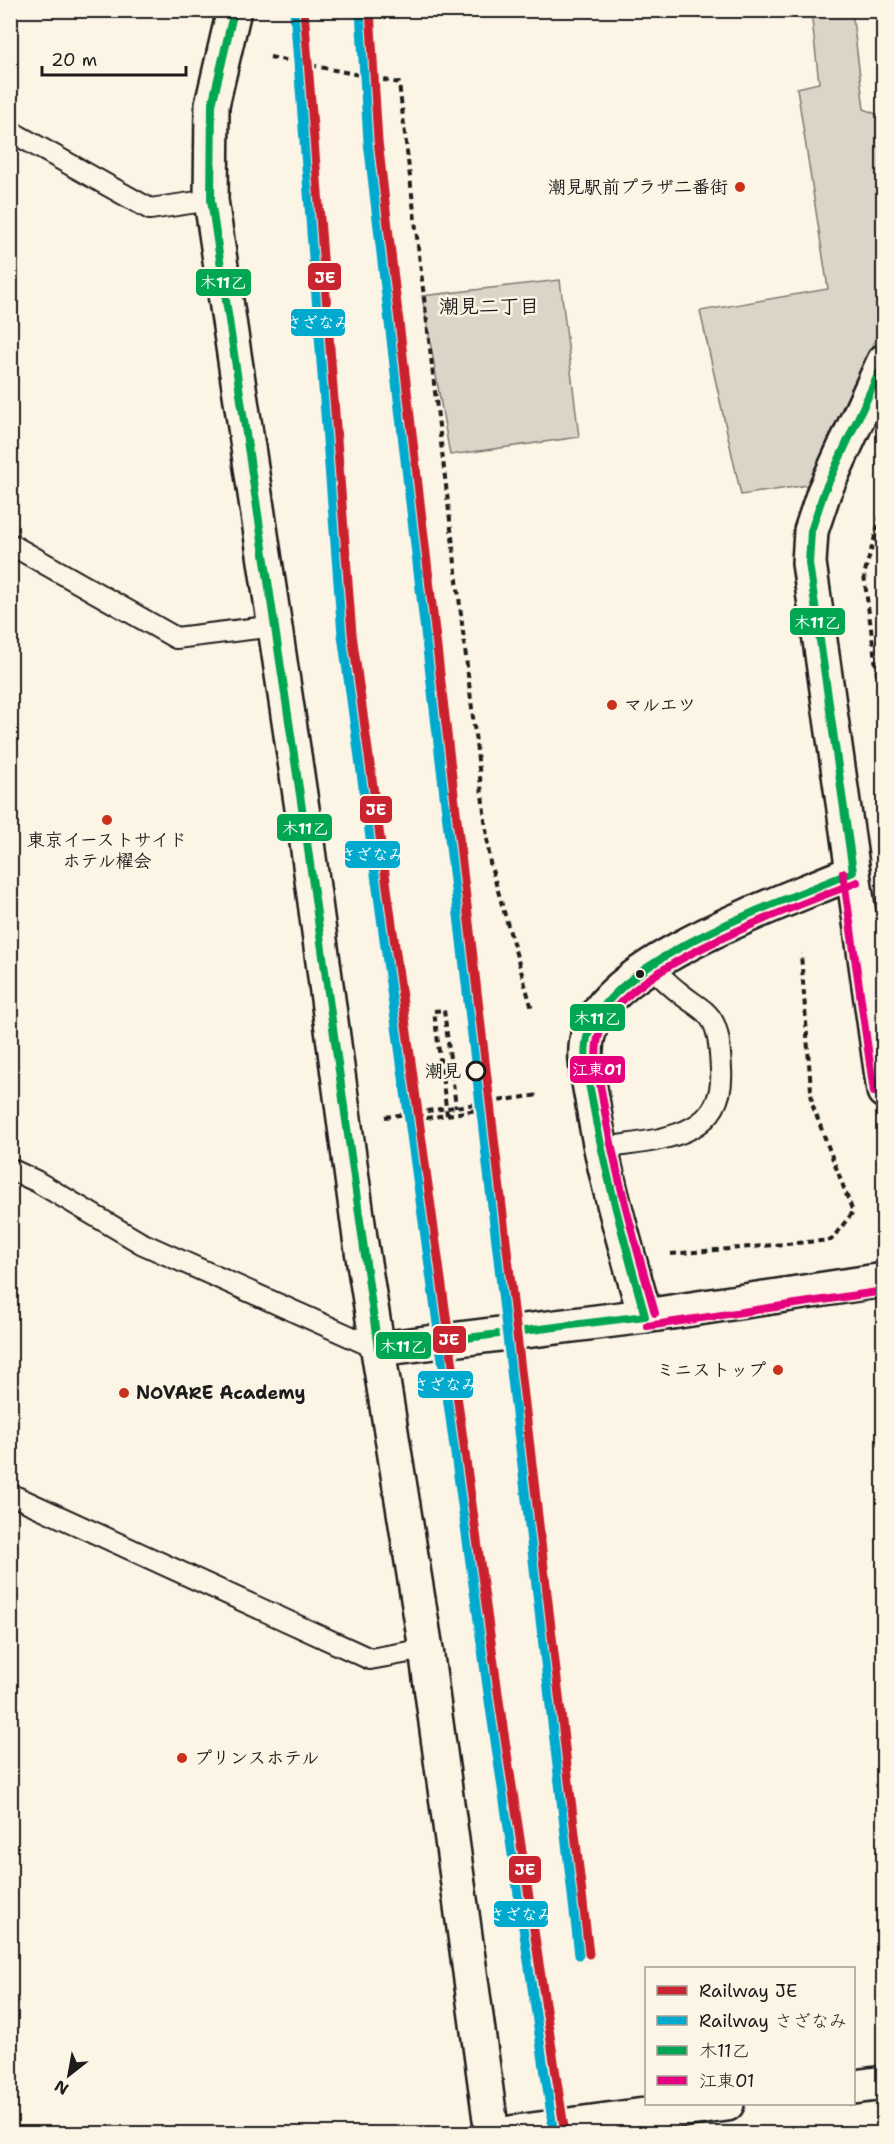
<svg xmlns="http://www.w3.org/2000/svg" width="894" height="2144" font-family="'Shantell Sans','Klee One',sans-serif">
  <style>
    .green { fill: #dbd5c8; stroke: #7c7872; stroke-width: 1.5 }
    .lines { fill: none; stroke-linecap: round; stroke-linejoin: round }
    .service-casing { stroke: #1c1c1c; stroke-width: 24 }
    .tertiary-casing { stroke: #1c1c1c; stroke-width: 38 }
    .path { stroke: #1c1c1c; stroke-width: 4; stroke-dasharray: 6 4.5; stroke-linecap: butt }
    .service { stroke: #fcf5e5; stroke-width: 20 }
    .tertiary { stroke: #fcf5e5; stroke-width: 33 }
    .path-bridge { stroke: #1c1c1c; stroke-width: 4; stroke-dasharray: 6 4.5; stroke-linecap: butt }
    .bus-1-casing { stroke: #fcf5e5; stroke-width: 12 }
    .bus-2-casing { stroke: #fcf5e5; stroke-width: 12 }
    .bus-1 { stroke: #00a651; stroke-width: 8 }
    .bus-2 { stroke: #e5007d; stroke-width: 8 }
    .rail-1-casing { stroke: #fcf5e5; stroke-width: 14 }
    .rail-2-casing { stroke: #fcf5e5; stroke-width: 14 }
    .rail-1 { stroke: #c9242f; stroke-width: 9 }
    .rail-2 { stroke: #00a9ce; stroke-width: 9 }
    .poi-dot { fill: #c8321e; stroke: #fcf5e5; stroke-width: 2 }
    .bus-dot { fill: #1c1c1c; stroke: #fcf5e5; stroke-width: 2 }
    .stop-dot { fill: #fcf5e5; stroke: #1c1c1c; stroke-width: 3 }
    .labels { text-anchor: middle; stroke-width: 5; stroke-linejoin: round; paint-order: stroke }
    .poi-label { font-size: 18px; font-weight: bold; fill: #1c1c1c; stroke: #fcf5e5; text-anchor: start }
    .stop-label { font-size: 18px; font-weight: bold; fill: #1c1c1c; stroke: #fcf5e5; text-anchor: end }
    .neighbourhood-label { font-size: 20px; font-weight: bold; fill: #1c1c1c; stroke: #fcf5e5 }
    .line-badge { stroke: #fcf5e5; stroke-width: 2 }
    .badge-label { font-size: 16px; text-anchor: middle; font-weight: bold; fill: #fff }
  </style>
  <rect width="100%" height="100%" fill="#fcf5e5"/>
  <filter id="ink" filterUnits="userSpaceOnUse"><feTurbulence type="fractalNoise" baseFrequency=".0167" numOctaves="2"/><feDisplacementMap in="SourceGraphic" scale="12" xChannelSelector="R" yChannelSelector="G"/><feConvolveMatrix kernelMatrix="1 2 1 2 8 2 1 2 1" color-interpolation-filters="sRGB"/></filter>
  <g filter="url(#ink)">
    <g class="green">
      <path d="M811 11H852L864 109 883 117V321L814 484 741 495 700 311 828 289 797 88 819 83Z"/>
      <path d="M560 280 579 437 450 455 422 296Z"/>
    </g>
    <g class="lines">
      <defs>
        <g id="service">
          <path d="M10 131 150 209 211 200"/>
          <path d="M10 544 176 638 275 626"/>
          <path d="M599 1149C652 1139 726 1142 721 1069 720 1055 720 1037 714 1024 707 1009 691 1003 680 993 669 985 659 974 649 965"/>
          <path d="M10 1169 36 1181 141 1243 378 1349"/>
          <path d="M10 1494 370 1659 426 1649"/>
        </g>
        <g id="tertiary">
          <path d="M234 10 212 105 211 200 306 835 360 1238 426 1649 492 2134"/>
          <path d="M884 361 824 492 811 531 809 563 884 1091"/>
          <path d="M645 1316C625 1244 603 1173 592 1099 588 1076 582 1054 589 1031 610 960 787 901 853 872"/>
          <path d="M378 1349 645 1316 884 1280"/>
          <path d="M854 2087 884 2083"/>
          <path d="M503 2134 727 2104"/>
        </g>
      </defs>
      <use href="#service" class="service-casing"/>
      <use href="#tertiary" class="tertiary-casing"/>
      <g class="path">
        <path d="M270 57 399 83 490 863 532 1009"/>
        <path d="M884 505 864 575 884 728"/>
        <path d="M434 1011 444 1010 456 1107"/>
        <path d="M447 1115 476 1110"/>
        <path d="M385 1117 539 1095"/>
        <path d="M671 1254 831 1240 853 1212 812 1104 801 954"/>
      </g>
      <use href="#service" class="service"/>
      <use href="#tertiary" class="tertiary"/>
      <path class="path-bridge" d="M426 1118 447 1115 434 1011"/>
      <defs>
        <path id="bus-1" d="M234 10 212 105 211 200 306 835 378 1349 645 1316C625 1244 605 1173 592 1099 588 1078 581 1052 589 1031 618 955 782 902 853 872L809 563 811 531 824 492 884 362"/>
        <g id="bus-2">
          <path d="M843 873 874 1092"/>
          <path d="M655 1313C635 1243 615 1173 603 1101 600 1081 593 1059 598 1038 616 968 794 908 857 882"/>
          <path d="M647 1326 884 1291"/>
        </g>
      </defs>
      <use href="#bus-1" class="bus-1-casing"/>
      <use href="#bus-2" class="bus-2-casing"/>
      <use href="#bus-1" class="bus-1"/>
      <use href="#bus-2" class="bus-2"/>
      <defs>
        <g id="rail-1">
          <path d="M304 10 352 634 500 1707 565 2134"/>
          <path d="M370 10 378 141 589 1954"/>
        </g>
        <g id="rail-2">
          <path d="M294 11 342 635 490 1708 554 2134"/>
          <path d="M360 11 368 142 579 1955"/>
        </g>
      </defs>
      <use href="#rail-1" class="rail-1-casing"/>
      <use href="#rail-2" class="rail-2-casing"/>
      <use href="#rail-1" class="rail-1"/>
      <use href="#rail-2" class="rail-2"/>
    </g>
  </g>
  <g class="poi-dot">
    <circle cx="740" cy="187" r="6"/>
    <circle cx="612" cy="705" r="6"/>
    <circle cx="107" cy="820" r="6"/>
    <circle cx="778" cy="1370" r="6"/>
    <circle cx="124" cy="1393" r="6"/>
    <circle cx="182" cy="1758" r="6"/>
  </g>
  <circle class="bus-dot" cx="640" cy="974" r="5"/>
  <circle class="stop-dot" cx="476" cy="1071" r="9"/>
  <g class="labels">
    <g class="poi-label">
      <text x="728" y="193" text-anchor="end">潮見駅前プラザ二番街</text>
      <text x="624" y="711">マルエツ</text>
      <text x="107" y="846" text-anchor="middle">東京イーストサイド<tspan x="107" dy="21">ホテル櫂会</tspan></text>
      <text x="766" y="1376" text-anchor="end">ミニストップ</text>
      <text x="136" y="1399">NOVARE Academy</text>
      <text x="194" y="1764">プリンスホテル</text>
    </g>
    <g class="stop-label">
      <text x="461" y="1077">潮見</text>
    </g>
    <g class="neighbourhood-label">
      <text x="489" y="313">潮見二丁目</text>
    </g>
  </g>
  <g class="line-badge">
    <rect x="307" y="262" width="35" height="29" rx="6" fill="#c9242f"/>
    <rect x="195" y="268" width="57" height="29" rx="6" fill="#00a651"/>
    <rect x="290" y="308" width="56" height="29" rx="6" fill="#00a9ce"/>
    <rect x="789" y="607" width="57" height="29" rx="6" fill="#00a651"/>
    <rect x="359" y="795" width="34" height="29" rx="6" fill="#c9242f"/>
    <rect x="276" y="813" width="57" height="29" rx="6" fill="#00a651"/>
    <rect x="344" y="840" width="57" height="29" rx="6" fill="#00a9ce"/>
    <rect x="569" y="1003" width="57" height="29" rx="6" fill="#00a651"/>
    <rect x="569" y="1055" width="57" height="29" rx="6" fill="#e5007d"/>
    <rect x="432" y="1325" width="35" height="29" rx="6" fill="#c9242f"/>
    <rect x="375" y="1331" width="57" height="29" rx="6" fill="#00a651"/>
    <rect x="417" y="1370" width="57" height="29" rx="6" fill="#00a9ce"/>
    <rect x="508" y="1855" width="34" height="29" rx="6" fill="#c9242f"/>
    <rect x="493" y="1900" width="56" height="28" rx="6" fill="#00a9ce"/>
  </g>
  <g class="badge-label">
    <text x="325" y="283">JE</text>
    <text x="223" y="288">木11乙</text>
    <text x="318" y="328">さざなみ</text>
    <text x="817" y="628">木11乙</text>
    <text x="376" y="815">JE</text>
    <text x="305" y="834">木11乙</text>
    <text x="372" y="860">さざなみ</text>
    <text x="597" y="1024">木11乙</text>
    <text x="597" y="1075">江東01</text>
    <text x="449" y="1345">JE</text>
    <text x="403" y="1352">木11乙</text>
    <text x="445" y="1390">さざなみ</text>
    <text x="525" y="1875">JE</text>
    <text x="521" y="1920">さざなみ</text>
  </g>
  <rect width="894" height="2144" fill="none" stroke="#fcf5e5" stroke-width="36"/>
  <rect x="18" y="18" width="858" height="2108" fill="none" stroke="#1c1c1c" stroke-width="2" filter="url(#ink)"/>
  <rect x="645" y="1967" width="210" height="138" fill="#fcf5e5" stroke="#a29e95" stroke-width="1.5"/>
  <rect x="657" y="1986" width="30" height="9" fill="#c9242f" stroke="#a29e95" stroke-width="1.5"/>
  <text x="699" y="1997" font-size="18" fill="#1c1c1c">Railway JE</text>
  <rect x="657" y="2016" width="30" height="9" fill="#00a9ce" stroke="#a29e95" stroke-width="1.5"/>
  <text x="699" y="2027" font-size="18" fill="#1c1c1c">Railway さざなみ</text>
  <rect x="657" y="2046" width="30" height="9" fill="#00a651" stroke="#a29e95" stroke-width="1.5"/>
  <text x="699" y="2057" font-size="18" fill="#1c1c1c">木11乙</text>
  <rect x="657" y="2076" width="30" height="9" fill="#e5007d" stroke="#a29e95" stroke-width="1.5"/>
  <text x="699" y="2087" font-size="18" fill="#1c1c1c">江東01</text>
  <g transform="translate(69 2075) rotate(211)" stroke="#fcf5e5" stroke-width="4.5" paint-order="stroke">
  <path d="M0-4.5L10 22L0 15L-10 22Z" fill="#1c1c1c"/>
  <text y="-9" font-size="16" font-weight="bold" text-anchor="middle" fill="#1c1c1c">N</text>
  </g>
  <path d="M42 66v9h144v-9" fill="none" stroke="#1c1c1c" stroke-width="3"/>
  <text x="51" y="66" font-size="18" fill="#1c1c1c" stroke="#fcf5e5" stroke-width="4.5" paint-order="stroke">20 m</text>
</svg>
